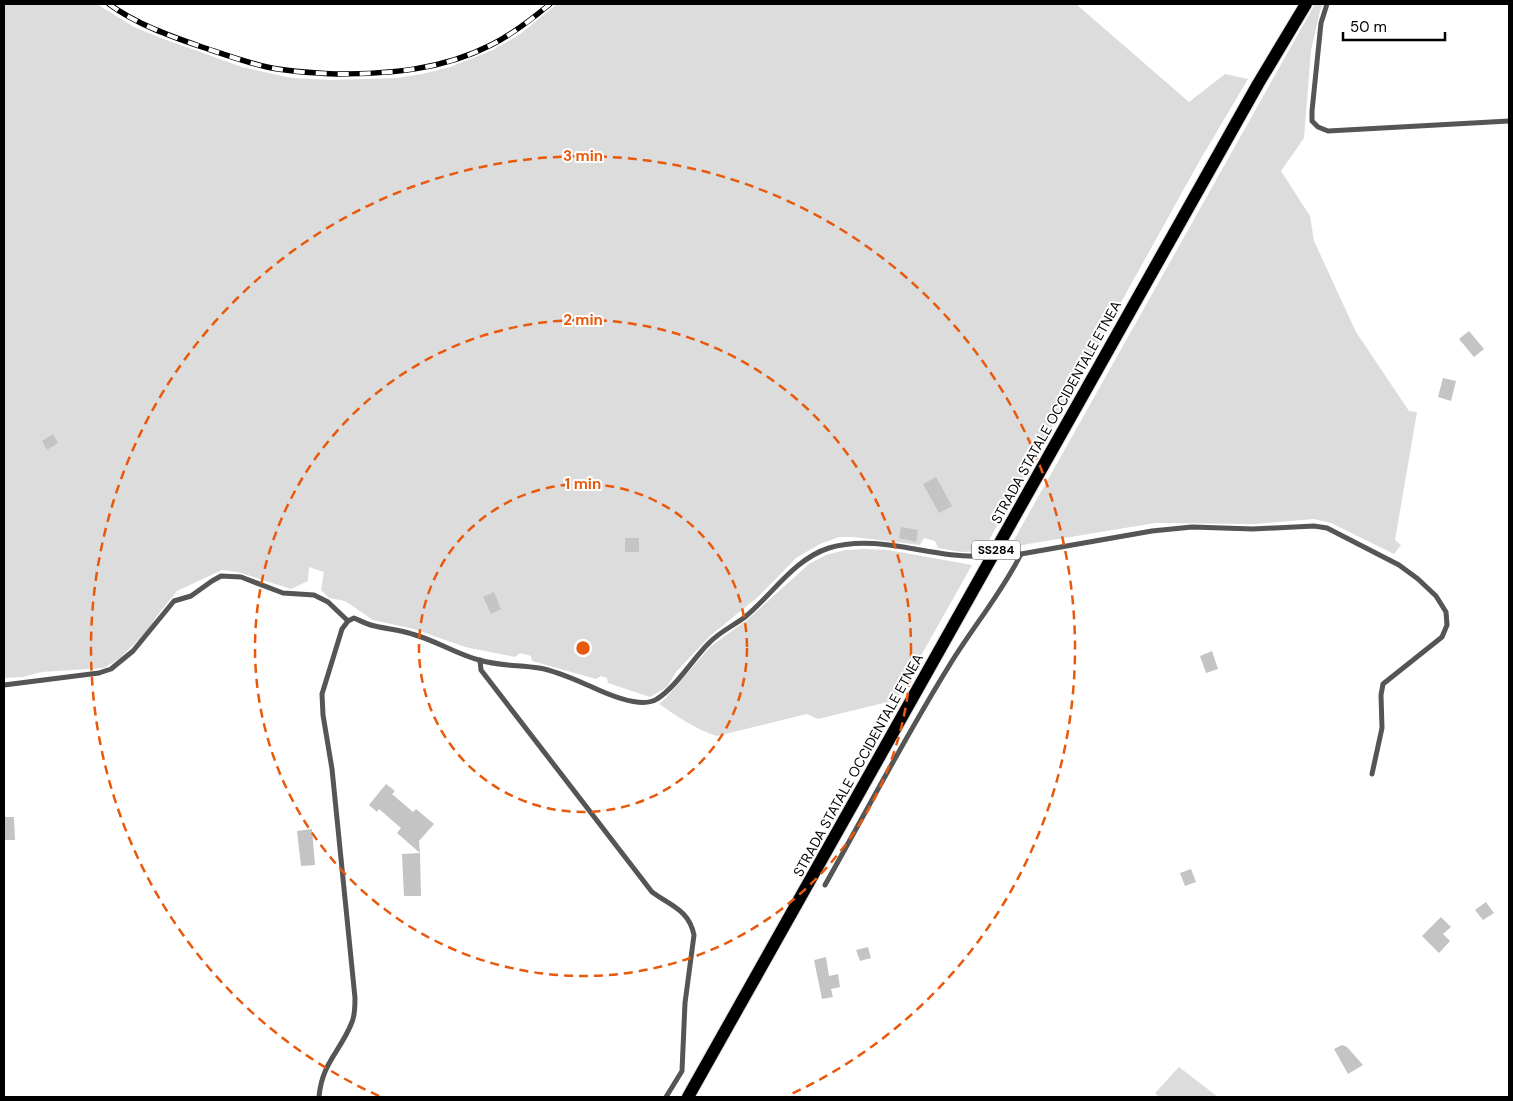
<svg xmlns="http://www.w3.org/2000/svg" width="1513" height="1101" font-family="'DM Sans',sans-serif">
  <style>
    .green { fill: #dcdcdc }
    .building { fill: #c4c4c4 }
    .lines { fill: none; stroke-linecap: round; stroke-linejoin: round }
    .primary-casing { stroke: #dbdbdb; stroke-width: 14 }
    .service { stroke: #555; stroke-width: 5 }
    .primary { stroke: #000; stroke-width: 12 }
    .rail-casing { stroke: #000; stroke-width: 5.5 }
    .rail { stroke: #fff; stroke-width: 4; stroke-dasharray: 11; stroke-linecap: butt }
    .ring { fill: none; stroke: #e8590c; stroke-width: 2.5; stroke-dasharray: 9 6 }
    .labels { text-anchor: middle; stroke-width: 4; stroke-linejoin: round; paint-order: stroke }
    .shield { fill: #fff; stroke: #4c4c4c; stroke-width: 1 }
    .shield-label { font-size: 12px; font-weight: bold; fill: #000 }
    .street-label { font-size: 14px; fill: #000; stroke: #fff }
    .centre { fill: #e8590c; stroke: #fff; stroke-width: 2.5 }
    .ring-label { font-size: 15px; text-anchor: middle; font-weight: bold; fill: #e8590c; stroke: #fff; stroke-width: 4; stroke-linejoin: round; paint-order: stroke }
  </style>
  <rect width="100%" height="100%" fill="#fff"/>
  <g class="green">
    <path d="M4 4H97L134 27 161 38 242 67 292 78 331 80 396 78 422 74 450 67 493 50 519 35 557 4H1076L1189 102 1225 74 1248 79 1200 160 983 551 961 552 938 548 935 541 924 538 920 545 853 537H839L820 544 796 558 758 597 711 635 676 672 667 687 650 697 608 683 607 678 601 676 596 679 532 661 531 656 520 653 515 657 465 647 414 629 373 620 345 601 329 598 321 590 324 572 309 567 308 581 291 589 238 572 222 570 177 591 156 617 149 629 120 658 104 668 41 672 23 677 4 678Z"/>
    <path d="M1315 4H1323L1320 11 1311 50 1304 138 1281 171 1310 216 1314 241 1356 332 1409 411 1417 412 1395 540 1401 545 1394 554 1331 523 1314 519 1255 524 1155 523 1010 547Z"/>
    <path d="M865 549 888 550 972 565 896 700 818 719 807 714 717 736C695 729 678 717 659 704L665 699 711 646 747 620 809 564 826 555 845 550Z"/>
    <path d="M1179 1067 1218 1097H1159L1155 1093Z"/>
  </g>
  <g class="building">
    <path d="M1469 331 1484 349 1474 357 1459 339Z"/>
    <path d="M1443 378 1456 381 1451 401 1438 397Z"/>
    <path d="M53 434 58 443 47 450 42 441Z"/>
    <path d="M936 477 952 506 939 513 923 484Z"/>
    <path d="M901 527 918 530 916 542 899 538Z"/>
    <rect x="625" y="538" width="14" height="14"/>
    <path d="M494 592 501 609 491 614 483 597Z"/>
    <path d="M1212 651 1218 669 1206 673 1200 656Z"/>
    <path d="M386 784 395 791 392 794 413 812 416 809 434 824 419 841 420 853 397 833 401 828 379 809 377 812 369 805Z"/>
    <path d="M4 817H14L15 840H4Z"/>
    <path d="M312 829 315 865 301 866 297 831Z"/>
    <path d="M420 853 421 896H404L402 854Z"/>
    <path d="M1191 869 1196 882 1185 886 1180 873Z"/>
    <path d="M1486 902 1494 913 1483 920 1475 910Z"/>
    <path d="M1441 917 1451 927 1443 934 1450 941 1439 953 1422 936Z"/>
    <path d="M868 947 871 958 860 961 856 950Z"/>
    <path d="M826 957 829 976 838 974 840 987 831 989 833 997 822 999 814 960Z"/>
    <path d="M1342 1045 1347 1047 1363 1065 1348 1074 1334 1049Z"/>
  </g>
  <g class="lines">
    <defs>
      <path id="primary" d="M688 1097 1258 84 1306 4"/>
    </defs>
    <use href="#primary" class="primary-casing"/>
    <g class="service">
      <path d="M1327 4 1321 23 1312 111V121L1318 127 1328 131 1509 121"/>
      <path d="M1006 555 1021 554 1152 531 1192 527 1253 529 1314 526 1327 528 1399 565 1418 579 1436 596 1446 612 1447 625 1442 637 1383 684 1381 695 1382 728 1372 774"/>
      <path d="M480 660 481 670 652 892C671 906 689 910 694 935L685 1003 682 1071 666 1097"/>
      <path d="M4 685 99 673 111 669 133 651 174 601 191 596 212 581 221 576 241 577 283 593 314 595 328 602 348 621"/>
      <path d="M825 885C866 812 905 737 949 666 972 628 1001 594 1021 554"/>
      <path d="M319 1097C322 1062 341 1051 352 1022 355 1015 355 1006 355 998L332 769 323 715 322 694 342 629 348 621 354 618C361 621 368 625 375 626 387 629 400 630 412 634 435 640 456 654 479 660 498 666 520 665 539 668 557 671 576 680 592 687 607 694 642 709 657 699 675 688 693 659 708 644 719 632 733 626 745 617 772 595 794 559 829 548 879 533 932 559 982 556"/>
    </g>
    <use href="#primary" class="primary"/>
    <defs>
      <path id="rail" d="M109 4C136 24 170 36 202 47 223 54 245 62 267 67 290 72 313 73 336 74 389 74 442 70 491 45 513 34 532 19 550 4"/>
    </defs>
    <use href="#rail" class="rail-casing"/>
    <use href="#rail" class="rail"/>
  </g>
  <g class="ring">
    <circle cx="583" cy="648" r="164"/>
    <circle cx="583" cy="648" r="328"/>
    <path d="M379 1096A492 492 0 1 1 787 1096"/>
  </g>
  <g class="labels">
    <rect class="shield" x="972" y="540.5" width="48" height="19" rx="4"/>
    <g class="shield-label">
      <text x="996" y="554">SS284</text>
    </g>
    <g class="street-label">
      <text transform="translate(1056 412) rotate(-61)" y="5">STRADA STATALE OCCIDENTALE ETNEA</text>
      <text transform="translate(858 765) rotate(-61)" y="5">STRADA STATALE OCCIDENTALE ETNEA</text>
    </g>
  </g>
  <circle cx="583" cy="648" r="8" class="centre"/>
  <g class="ring-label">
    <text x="583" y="161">3 min</text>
    <text x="583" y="325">2 min</text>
    <text x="583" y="489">1 min</text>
  </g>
  <rect width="1513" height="1101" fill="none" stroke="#000000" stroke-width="10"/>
  <path d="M1343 32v8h102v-8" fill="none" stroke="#000000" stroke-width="2.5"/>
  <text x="1350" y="32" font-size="15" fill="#000000" stroke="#ffffff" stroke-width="4" paint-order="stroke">50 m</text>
</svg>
